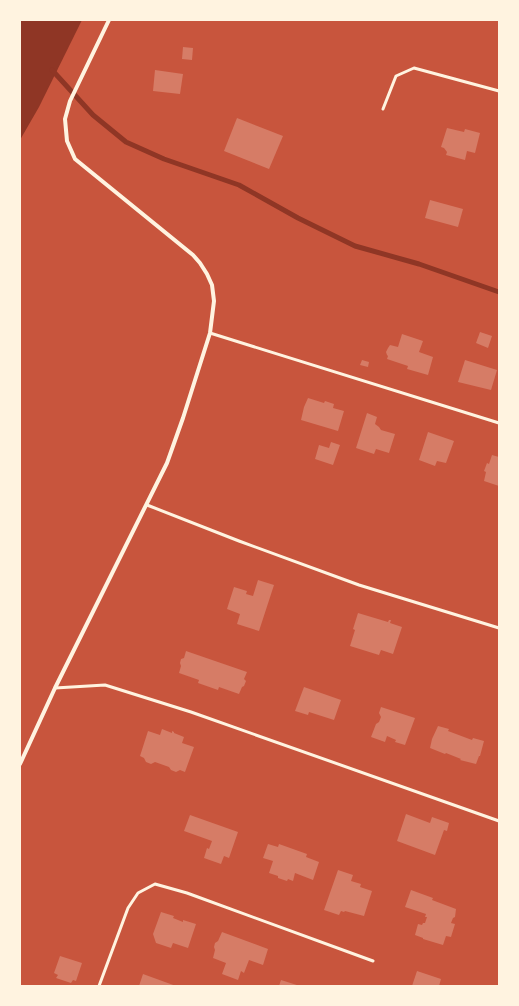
<svg xmlns="http://www.w3.org/2000/svg" width="519" height="1006" font-family="Figtree,sans-serif">
  <style>
    .water { fill: #8f3625 }
    .lines { fill: none; stroke-linecap: round; stroke-linejoin: round }
    .stream { stroke: #8f3625; stroke-width: 5 }
    .building { fill: #d67c66 }
    .service { stroke: #fff3e0; stroke-width: 3 }
    .minor { stroke: #fff3e0; stroke-width: 4 }
  </style>
  <rect width="100%" height="100%" fill="#c8553d"/>
  <path class="water" d="M20 20H82L39 107 20 140Z"/>
  <g class="lines">
    <path class="stream" d="M52 70 93 115 126 142 164 159 239 185 298 218 355 246 419 264 499 292"/>
  </g>
  <g class="building">
    <path d="M183 47 193 48 192 60 182 59Z"/>
    <path d="M155 70 183 74 180 94 153 91Z"/>
    <path d="M237 118 283 136 269 169 224 151Z"/>
    <path d="M447 128 464 132 465 129 480 133 475 153 467 151 465 160 446 155 447 152 444 148 441 147Z"/>
    <path d="M430 200 463 209 458 227 425 218Z"/>
    <path d="M480 332 492 336 488 348 476 343Z"/>
    <path d="M402 334 423 341 419 352 433 357 428 375 407 369 408 366 387 359 388 356 387 355 386 352 388 348 390 345 398 347Z"/>
    <path d="M362 360 369 362 368 367 360 365Z"/>
    <path d="M465 360 497 370 491 390 458 382Z"/>
    <path d="M308 398 324 403 325 401 334 404 333 408 344 411 338 431 301 420 304 407Z"/>
    <path d="M367 413 377 417 375 424 379 427 381 430 395 434 389 453 376 449 374 454 356 448Z"/>
    <path d="M428 432 454 441 446 463 437 461 435 466 419 460Z"/>
    <path d="M331 442 340 445 333 465 315 459 319 445 329 448Z"/>
    <path d="M492 455 499 457V486L484 481 486 472 484 471 487 463 489 464Z"/>
    <path d="M258 580 274 585 259 631 237 624 240 614 227 609 234 587 247 591 246 594 253 596Z"/>
    <path d="M358 613 388 622 389 620H391L390 623 402 627 393 654 381 650 379 655 350 646 355 630 353 629Z"/>
    <path d="M186 651 247 672 244 679 246 681 244 686 242 687 239 694 219 687 218 690 198 683 199 680 179 673 181 666 180 663 181 659 184 658Z"/>
    <path d="M304 687 341 700 334 720 309 712 308 715 295 711Z"/>
    <path d="M381 707 415 718 405 745 395 742 396 740 387 736 385 742 371 737 376 724 379 722 381 717 379 713Z"/>
    <path d="M438 726 449 729 448 731 472 740 473 738 484 741 480 756H479L476 764 460 760 461 759 446 753 445 754 430 748 432 739Z"/>
    <path d="M162 729 172 733V731L174 732V733L184 737 182 743 194 747 185 772 180 770 176 772 171 770 169 767 155 762 151 764 146 762 144 758 140 756 148 731 160 735Z"/>
    <path d="M406 814 430 823 432 817 449 823 447 831 444 830 435 855 397 841Z"/>
    <path d="M190 815 238 832 229 858 224 856 221 864 204 858 207 848 209 849 212 841 184 831Z"/>
    <path d="M268 844 278 847 279 844 307 854 306 857 319 862 313 880 295 873 293 881 288 879 287 881 278 878V876L269 873 273 861 263 858Z"/>
    <path d="M338 870 353 875 351 881 361 884 360 887 372 891 364 916 345 911 344 912 341 911 339 915 324 910Z"/>
    <path d="M411 890 433 898 432 900 456 909 455 917 453 918 451 923 455 924 451 937 446 936 443 945 423 939V938L415 935 418 924 422 925 423 923H425L427 917H425L426 914 405 907Z"/>
    <path d="M161 912 174 916 173 918 183 922V920L196 924 188 948 173 943 171 948 156 943 153 934Z"/>
    <path d="M222 932 268 949 263 965 249 960 244 973 241 971 238 980 222 974 226 963 213 958 215 950 214 947 215 943 218 941Z"/>
    <path d="M60 956 82 963 76 981 73 980 71 983 56 978 58 975 54 973Z"/>
    <path d="M417 971 441 979 439 986H412Z"/>
    <path d="M143 974 176 986H139Z"/>
    <path d="M281 980 300 986H279Z"/>
  </g>
  <g class="lines">
    <g class="service">
      <path d="M383 109 396 76 414 68 499 91"/>
      <path d="M210 333 499 423"/>
      <path d="M147 505 239 541 359 585 499 628"/>
      <path d="M55 688 105 685 191 712 499 821"/>
      <path d="M99 986 128 908 138 893 155 884 187 893 373 961"/>
    </g>
    <path class="minor" d="M20 764 55 688 167 463 183 418 210 333 214 301 212 285 207 274 200 263 193 255 75 159 67 141 65 119 70 101 109 20"/>
  </g>
  <rect width="519" height="1006" fill="none" stroke="#fff3e0" stroke-width="42"/>
</svg>
